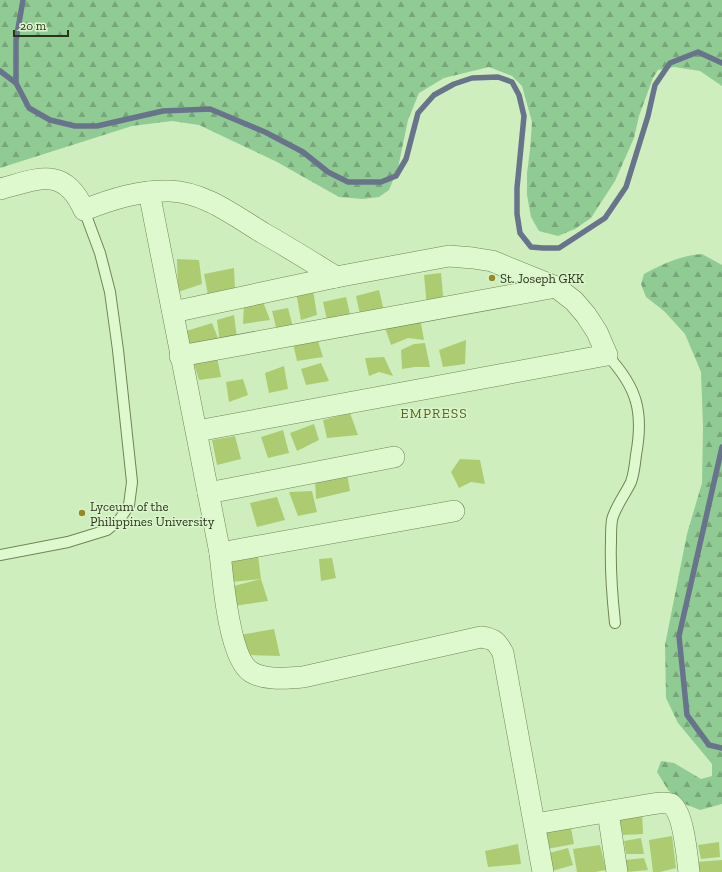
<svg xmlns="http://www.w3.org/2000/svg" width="722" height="872" font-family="'Zilla Slab',serif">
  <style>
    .forest { fill: url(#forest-firs) }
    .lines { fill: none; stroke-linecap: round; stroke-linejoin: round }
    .stream { stroke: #68748c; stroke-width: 5.5 }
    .building { fill: #adcc72 }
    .service-casing { stroke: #708556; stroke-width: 12 }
    .minor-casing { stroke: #708556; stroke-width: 22 }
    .service { stroke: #dff9cf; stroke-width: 10 }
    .minor { stroke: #dff9cf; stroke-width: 21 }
    .poi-dot { fill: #948b26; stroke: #dbf5cc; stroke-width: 1.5 }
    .labels { text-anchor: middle; stroke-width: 3; stroke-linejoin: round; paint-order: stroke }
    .poi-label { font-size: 13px; fill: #2a341b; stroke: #dbf5cc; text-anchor: start }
    .neighbourhood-label { font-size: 14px; letter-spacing: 1px; fill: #57611a; stroke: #dbf5cc }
  </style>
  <defs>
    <pattern id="forest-firs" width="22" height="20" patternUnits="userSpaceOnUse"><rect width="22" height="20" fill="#91cb94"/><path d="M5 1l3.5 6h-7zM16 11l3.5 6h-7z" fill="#77a678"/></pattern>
  </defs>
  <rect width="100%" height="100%" fill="#cfeebd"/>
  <g class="forest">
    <path d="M0 0H722V86L700 71 674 67 658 70 653 78 639 116 634 138 615 181 591 218 575 229 558 236 539 231 531 217 527 195V173L530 150 532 122 522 86 512 76 489 67 444 78 419 93 408 120 398 168 389 190 379 197 363 199 339 197 277 162 199 125 172 121 132 126 0 168Z"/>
    <path d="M702 254 722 265V804L700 810 685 804 668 790 657 772 661 761 674 763 701 779 712 776V764L678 723 666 698 665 645 687 534 702 483 703 427 701 372 685 334 664 311 646 297 641 284 644 274C663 264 681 255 702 254Z"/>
  </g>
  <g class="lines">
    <g class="stream">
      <path d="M23 0 16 40V83L29 108 50 120 75 126H97L163 111 210 109 265 132 303 152 328 172 348 182H381L396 176 406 159 418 113 434 95 454 84 472 78 498 77 512 82 519 95 524 116 517 188V214L520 233 531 247 543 248H559L605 218 626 187 648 116 655 85 670 63 698 52 722 63"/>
      <path d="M0 71 16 83"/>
      <path d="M722 447 679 636 687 715 709 745 722 748"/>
    </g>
  </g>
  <g class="building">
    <path d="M177 259 199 260 202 284 178 292Z"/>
    <path d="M234 268 235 289 221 291 208 295 204 274Z"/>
    <path d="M441 273 444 306 427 307 424 275Z"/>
    <path d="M313 290 317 315 301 320 296 292Z"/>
    <path d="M379 290 385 315 361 319 356 296Z"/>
    <path d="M346 297 351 318 328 325 323 302Z"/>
    <path d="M262 299 270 320 243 324 244 303Z"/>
    <path d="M288 308 293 327 278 335 272 311Z"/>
    <path d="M234 315 237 338 220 343 217 320Z"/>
    <path d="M420 318 424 340 408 338 391 345 384 325Z"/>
    <path d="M212 323 220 343 188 352 183 332Z"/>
    <path d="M317 338 323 357 297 361 292 339Z"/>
    <path d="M466 340 465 364 443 367 439 350Z"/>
    <path d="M425 343 430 367H415L402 369 401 350 414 344Z"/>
    <path d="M217 357 221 377 199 380 194 364Z"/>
    <path d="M384 357 393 376 379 372 369 376 365 358Z"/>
    <path d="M321 363 329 381 306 385 301 369Z"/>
    <path d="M284 366 288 389 269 393 265 373Z"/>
    <path d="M243 379 248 395 229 402 226 382Z"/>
    <path d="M350 413 358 435 327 438 323 420Z"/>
    <path d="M314 424 319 440 297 451 290 433Z"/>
    <path d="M283 430 289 453 268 458 261 437Z"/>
    <path d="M235 436 241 459 217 465 212 440Z"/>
    <path d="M460 459 480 460 485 484 471 482 459 488 451 472Z"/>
    <path d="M347 473 350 491 316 499 315 479Z"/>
    <path d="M312 491 317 512 298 516 289 492Z"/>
    <path d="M277 497 285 520 257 527 250 503Z"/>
    <path d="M258 556 261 579 232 582 229 560Z"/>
    <path d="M332 558 336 578 321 581 319 559Z"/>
    <path d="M261 579 268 601 234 606 230 587Z"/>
    <path d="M274 629 280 656 250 655 240 635Z"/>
    <path d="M642 811 643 834 623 835 619 818Z"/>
    <path d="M571 828 574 844 547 849 544 832Z"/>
    <path d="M672 836 676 868 660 872H653L649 840Z"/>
    <path d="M641 838 644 854H626L624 841Z"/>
    <path d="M719 842 720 857 701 859 698 845Z"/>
    <path d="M518 844 521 864 488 867 485 851Z"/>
    <path d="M600 845 606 870 595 872H577L573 849Z"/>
    <path d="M568 848 573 865 552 871 549 853Z"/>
    <path d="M644 858 648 870 627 872 625 860Z"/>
    <path d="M722 860V872H696L695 862Z"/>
  </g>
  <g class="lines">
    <defs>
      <g id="service">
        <path d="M607 355C637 387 644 412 636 455 635 464 634 474 631 482 626 493 614 509 612 520 611 526 611 534 611 541 610 569 612 595 615 623"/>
        <path d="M0 555 68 542 107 530 120 519 129 505 132 482 118 350 110 292 100 253 84 210"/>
      </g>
      <g id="minor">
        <path d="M0 189C38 179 64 165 84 210 112 199 140 190 170 191 204 192 235 216 263 233 288 247 312 262 336 277"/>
        <path d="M149 192 220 553C223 580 229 658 251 672 266 681 287 678 303 677L481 637C495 639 497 642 503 653L543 872"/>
        <path d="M173 312 336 277 449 256 473 258 492 261 556 287 574 301 586 315 597 332 607 355 197 431"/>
        <path d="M180 356 556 287"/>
        <path d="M208 493 394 457"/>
        <path d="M220 553 454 511"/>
        <path d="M608 812 617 872"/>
        <path d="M535 824 652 804C658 803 666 802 671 804 684 813 687 857 689 872"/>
      </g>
    </defs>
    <use href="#service" class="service-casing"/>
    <use href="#minor" class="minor-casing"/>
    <use href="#service" class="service"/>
    <use href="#minor" class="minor"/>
  </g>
  <g class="poi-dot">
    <circle cx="492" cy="278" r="4"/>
    <circle cx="82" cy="513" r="4"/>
  </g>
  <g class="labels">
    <g class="poi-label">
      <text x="500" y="283">St. Joseph GKK</text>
      <text x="90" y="511">Lyceum of the<tspan x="90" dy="15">Philippines University</tspan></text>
    </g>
    <g class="neighbourhood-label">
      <text x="434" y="418">EMPRESS</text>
    </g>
  </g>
  <path d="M14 30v6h54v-6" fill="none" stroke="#2a341b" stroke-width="2"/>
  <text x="20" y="30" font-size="12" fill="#2a341b" stroke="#dbf5cc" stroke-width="3" paint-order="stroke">20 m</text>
</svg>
